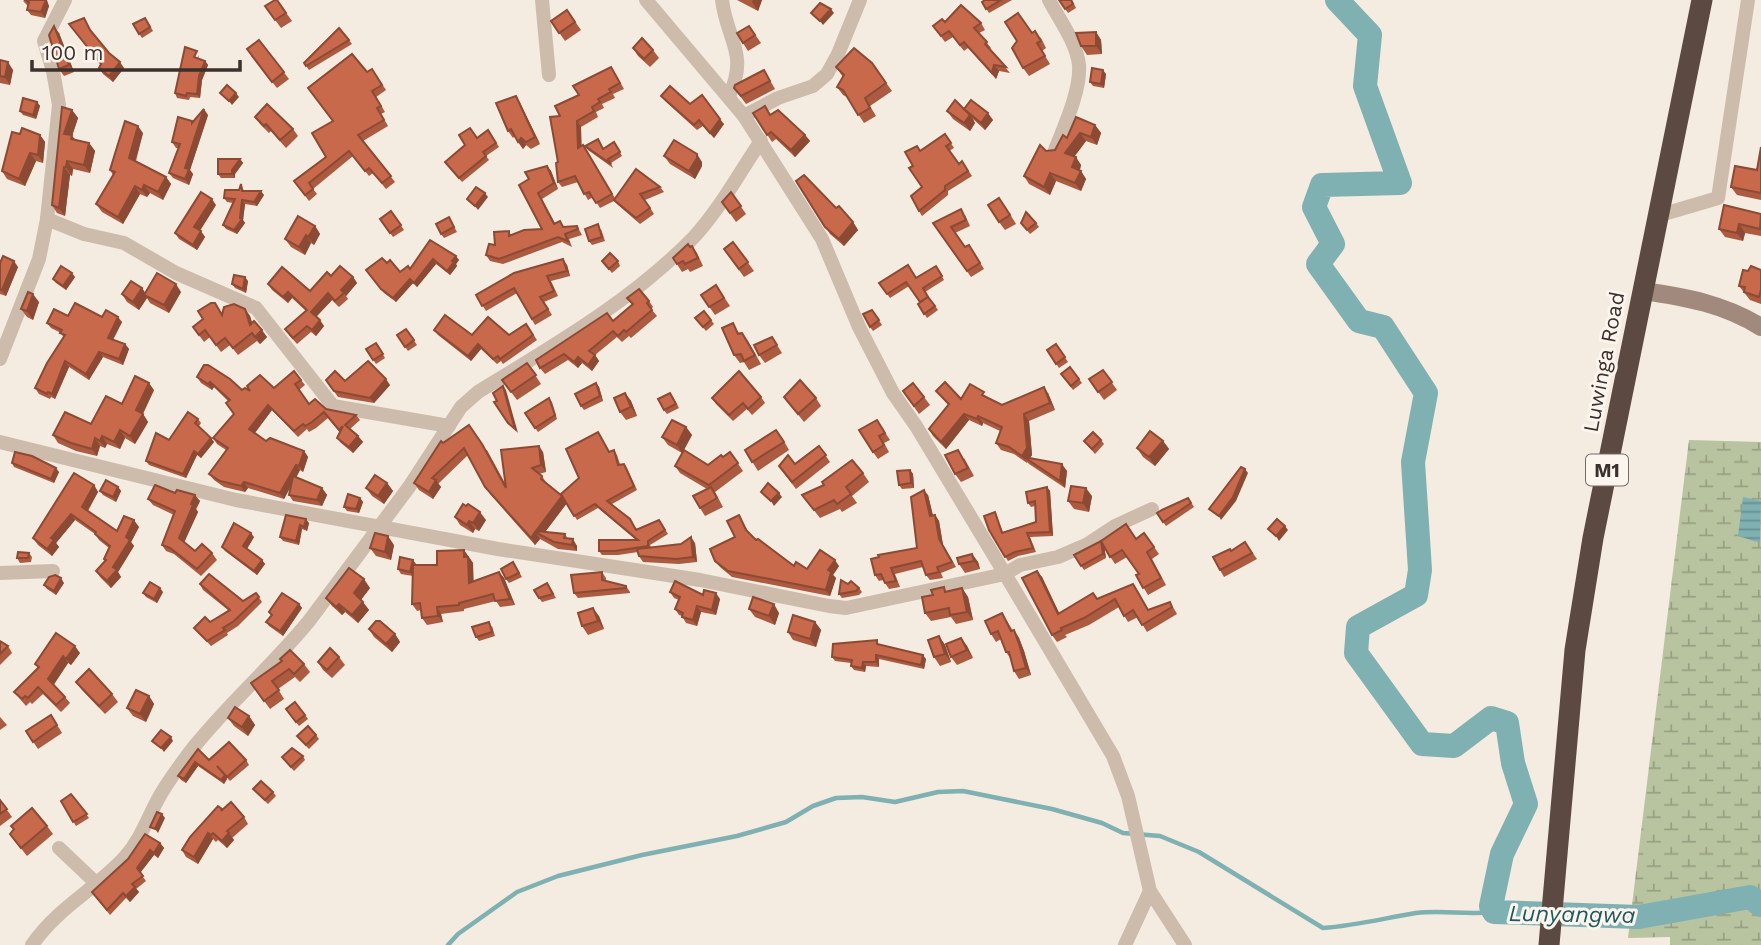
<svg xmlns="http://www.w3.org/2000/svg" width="1761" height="945" font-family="'Work Sans',sans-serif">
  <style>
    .wetland { fill: url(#wetland-marsh) }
    .water { fill: url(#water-rules) }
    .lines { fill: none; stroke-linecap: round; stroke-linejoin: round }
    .stream { stroke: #7fb0b2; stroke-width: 4.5 }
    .river { stroke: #7fb0b2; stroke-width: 24 }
    .street { stroke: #cdbbac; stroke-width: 14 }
    .secondary { stroke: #a18a7d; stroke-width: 18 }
    .highway { stroke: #5c4a42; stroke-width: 21 }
    .wall { fill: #ac5a40 }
    .shaded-wall { fill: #8c4a34 }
    .building { fill: #c8694b; stroke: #8c4a34; stroke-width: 2 }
    .labels { text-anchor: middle; stroke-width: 6; stroke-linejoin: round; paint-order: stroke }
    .shield { fill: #fbf5ee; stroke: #756b66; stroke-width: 2 }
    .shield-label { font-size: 19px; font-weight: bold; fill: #3b302b }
    .street-label { font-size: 21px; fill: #3b302b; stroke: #fbf5ee }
    .water-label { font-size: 23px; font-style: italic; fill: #1f5a5e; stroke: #fbf5ee }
  </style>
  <defs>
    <pattern id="wetland-marsh" width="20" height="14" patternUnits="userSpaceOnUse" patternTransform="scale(1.75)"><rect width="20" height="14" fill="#b8c4a0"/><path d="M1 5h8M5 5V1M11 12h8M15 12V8" fill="none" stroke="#97a083"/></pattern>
    <pattern id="water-rules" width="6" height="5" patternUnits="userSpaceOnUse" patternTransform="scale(1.75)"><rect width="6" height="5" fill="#7fb0b2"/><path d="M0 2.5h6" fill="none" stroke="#699091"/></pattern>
  </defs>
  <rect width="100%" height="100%" fill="#f4ebe1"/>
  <path class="wetland" d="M1689 440 1761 442V945H1670V937L1628 938Z"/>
  <path class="water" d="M1743 497 1761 501 1760 543 1738 536Z"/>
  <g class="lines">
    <path class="stream" d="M448 945 458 934 517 892 558 876 642 855 737 836 786 822 813 806 836 798 862 797 895 802 938 792 963 791 1052 809 1102 823 1123 833 1160 836 1199 852 1323 928C1355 926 1385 918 1416 913 1442 910 1468 915 1494 912"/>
    <path class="river" d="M1337 0 1370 35 1365 86 1400 183 1322 185 1314 207 1333 244 1318 264 1359 321 1383 327 1426 393 1413 462 1420 570 1416 595 1358 627 1356 653 1422 744 1454 746 1491 718 1507 723 1513 763 1526 804 1502 854 1491 906 1494 912 1639 917 1750 897 1761 905"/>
    <g class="street">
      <path d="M542 0 549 75"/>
      <path d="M646 0 744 116 822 239 859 327 893 393 916 426 1005 574 1113 756 1128 796 1150 891 1185 945"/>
      <path d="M722 0C727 41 749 53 729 96"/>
      <path d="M1049 0C1059 19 1077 43 1079 65 1081 90 1064 127 1055 150"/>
      <path d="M744 116 778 98 813 86 827 74 838 54 860 0"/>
      <path d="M1657 216 1718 198 1748 0"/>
      <path d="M47 219 84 234 124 243 176 273 256 308 333 406 449 426"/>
      <path d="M0 359 39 259 47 219 59 105 53 71 44 41 65 0"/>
      <path d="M0 442 236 500 498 549 700 580 829 606 846 608 1005 574 1020 565 1058 557 1086 545 1115 526 1152 509"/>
      <path d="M0 573 53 571"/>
      <path d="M59 848 96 883"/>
      <path d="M32 945C57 908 96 889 125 857 140 840 147 820 157 801 167 782 180 765 193 748 229 703 273 665 309 621L409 487 461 407 478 392C553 346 632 301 694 237 720 209 739 173 761 141"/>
      <path d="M1125 945 1150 891"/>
    </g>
    <path class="secondary" d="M1643 291C1686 297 1724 304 1761 327"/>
    <path class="highway" d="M1549 945 1575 650 1593 538 1702 0"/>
  </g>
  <g class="wall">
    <path d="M277 0 292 21 281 28 265 6Z"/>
    <path d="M737 0H762L758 11Z"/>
    <path d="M985 0H1012L989 13 982 2Z"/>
    <path d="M1059 0H1072L1076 8 1068 13Z"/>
    <path d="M23 1 49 6 45 18 31 15 27 10 28 6Z"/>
    <path d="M567 10 581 30 565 41 551 21Z"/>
    <path d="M84 18 93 34 109 53 124 68 113 82 103 74 99 68 101 65Z"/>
    <path d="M148 22 153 31 142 38 133 24Z"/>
    <path d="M945 22 981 23 985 30 979 33 991 48 990 49 1010 73 999 71 996 79 968 48 964 51 953 37 945 42 933 26Z"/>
    <path d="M749 26 761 43 748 51 743 43Z"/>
    <path d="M339 28 352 44 309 70 304 63Z"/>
    <path d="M1096 32 1101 40 1102 54 1087 55 1081 46Z"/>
    <path d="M59 33 74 72 64 76 59 69Z"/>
    <path d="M1032 33 1041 38 1046 48 1042 51 1050 64 1029 76 1023 68Z"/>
    <path d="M259 40 289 79 277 88 251 56Z"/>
    <path d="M633 48 653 50 659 58 650 67 638 56Z"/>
    <path d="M199 55 198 59 205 61 208 65 202 80 200 98 190 97 189 100 177 98 175 93Z"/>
    <path d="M0 60 13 70 10 85 0 83Z"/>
    <path d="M872 63 892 91 870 106 876 116 864 123 847 97 843 95 837 87 843 77 836 67Z"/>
    <path d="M372 69 386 90 376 97 385 112 381 114 388 126 363 141 395 182 386 189 373 173 369 176 353 156 313 189 317 194 309 201 294 181 326 157 333 121 367 72Z"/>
    <path d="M764 70 775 89 746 104 734 88Z"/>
    <path d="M615 73 624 89 613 94 615 98 602 104 604 108 596 112 598 117 581 127V146L615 198 660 187 664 192 645 200 654 214 640 224 618 205 614 201 600 208 593 197 588 200 578 182 562 187 558 182 560 116 579 95Z"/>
    <path d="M1106 74 1104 88 1093 86 1090 82Z"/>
    <path d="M516 96 520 103 540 144 531 149 526 145 523 149 515 136 513 138 508 131Z"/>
    <path d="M661 96 690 104 724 124 714 138 703 126 697 130 665 101Z"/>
    <path d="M37 102 40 106 36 119 23 115 20 111Z"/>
    <path d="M964 109 993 120 985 130 973 119 975 123 970 131 953 119 947 111Z"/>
    <path d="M72 110 78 118 72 136 75 139 89 143 95 151 90 173 73 169 72 176 70 175 65 216 57 213 52 205Z"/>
    <path d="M753 113 771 114 805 135 810 141 795 157 776 139 772 142Z"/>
    <path d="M208 115 190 170 193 174 189 185 173 178 169 173 178 148H176L172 142 193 122Z"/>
    <path d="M255 117 293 129 298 136 286 148 271 131 269 133 260 124Z"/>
    <path d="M1095 125 1101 133 1097 145 1086 141 1074 157 1081 165 1080 170 1086 179 1081 191 1056 181 1050 195 1029 184 1024 176 1046 151 1055 150 1067 138Z"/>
    <path d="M488 130 499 147 486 156 489 160 462 182 445 162Z"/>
    <path d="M143 133 136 161 166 177 171 184 163 200 150 193 147 197 140 194 123 224 102 212 96 204 113 175 110 170Z"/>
    <path d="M20 134 40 135 45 142 43 163 36 161 25 186 7 179 2 171Z"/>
    <path d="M945 134 954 148 949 151 959 164 962 161 972 176 948 191V195L922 216 919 211 922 187 917 146 920 151Z"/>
    <path d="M614 142 622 156 611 163 613 168 588 150 585 146 603 149Z"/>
    <path d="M1761 147V200L1737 195 1731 187 1757 170Z"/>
    <path d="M664 156 702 162V166L695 179 670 164Z"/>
    <path d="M240 159 243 163 235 174V178H221L218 174Z"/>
    <path d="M547 166 551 171 558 189 542 199 555 223 564 227 577 226 582 235 569 239 572 247 562 242 503 264 490 261 486 255 509 231 511 235 542 229 529 179Z"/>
    <path d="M796 181 836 208 853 222 858 230 844 246 830 234Z"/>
    <path d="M241 184 244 191 264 195 257 206 245 204 243 220 245 223 237 234 226 229 223 225 233 203 227 202 224 198 239 190Z"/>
    <path d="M731 192 746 214 736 222 722 202Z"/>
    <path d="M216 205 200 231 205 237 197 250 179 239 175 233Z"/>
    <path d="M1005 206 1016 224 1005 230 999 222Z"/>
    <path d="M391 211 404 230 393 237 380 219Z"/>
    <path d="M1761 214V236L1745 233 1743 241 1725 237 1719 229Z"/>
    <path d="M965 215 970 226 955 233 965 247 969 245 984 269 971 277 933 223Z"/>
    <path d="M449 217 457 232 444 238 441 234Z"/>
    <path d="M1021 223H1036L1039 227 1030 234Z"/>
    <path d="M315 226 320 234 314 245 311 243 305 255 291 247 285 239Z"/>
    <path d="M601 229 605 241 592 245 589 241Z"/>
    <path d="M430 240 459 260 456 264 457 266 450 275 436 264 417 287 413 283 396 302 384 293 366 270 387 263 400 272 410 269Z"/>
    <path d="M733 242 754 271 744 277 724 249Z"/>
    <path d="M692 246 697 253 703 266 690 272 688 269 682 272 673 258Z"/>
    <path d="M602 261H618L620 266 612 273Z"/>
    <path d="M0 263 18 267 6 296 0 294Z"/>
    <path d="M567 265 570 276 551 281 558 296 544 302 552 315 535 325 517 293 486 311 476 295Z"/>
    <path d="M936 266 944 280 925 292 938 310 927 318 918 304 920 302 909 286 890 298 879 283 916 277Z"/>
    <path d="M1761 270V304L1750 300 1739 286 1748 271Z"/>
    <path d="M331 276 353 277 357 283 346 296 348 299 339 307 332 300 316 317 324 326 316 336 311 332 297 344 289 335 306 311 292 298 288 303 272 290 268 284 310 291Z"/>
    <path d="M75 277 66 290 56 283 53 279Z"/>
    <path d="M248 281 246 293 235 288 232 284Z"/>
    <path d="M716 285 730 306 715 315 701 295Z"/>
    <path d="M142 288 145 293 181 292 169 313 150 303 147 298 139 310 127 302 122 294Z"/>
    <path d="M627 298 649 301 653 307 651 309 657 316 631 338 629 336 622 342 617 337 595 355 599 361 592 371 582 363 578 368 568 360 545 374 540 368 613 321 632 305Z"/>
    <path d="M39 302 33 320 27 317 21 309Z"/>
    <path d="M245 309 250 316 252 323 267 337 260 344 257 341 238 355 230 345 221 352 210 337 204 342 193 327 223 314Z"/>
    <path d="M872 310 882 325 873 331 870 327Z"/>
    <path d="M704 311 714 324 706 331 695 318Z"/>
    <path d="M68 316 102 317 122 322 113 340 125 344 129 349 123 365 103 357 89 380 69 367 55 399 51 397 50 399 39 394 35 388 64 338 61 333 51 328 47 323Z"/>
    <path d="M526 324 537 340 503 364 501 361 497 364 481 349 471 361 438 335 434 330 472 335H509Z"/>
    <path d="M406 329 417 345 408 351 397 335Z"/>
    <path d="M739 331 740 334 742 333 748 341 761 364 749 370 744 362 740 363 734 355Z"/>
    <path d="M772 337 782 353 765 363 759 355Z"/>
    <path d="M376 343 385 358 376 364 366 349Z"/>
    <path d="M1056 344 1068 362 1059 368 1047 350Z"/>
    <path d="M527 363 541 384 517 400 502 380Z"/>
    <path d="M1070 367 1082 383 1073 390 1061 374Z"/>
    <path d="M1103 370 1117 390 1104 400 1089 379Z"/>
    <path d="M294 371 305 385 299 390 309 404 326 409 356 415 360 420 350 429 358 436 363 442 353 453 341 443 337 438 340 432 328 418 316 428 309 432 307 429 298 437 272 410 255 433 266 441 304 451 308 457 303 472 300 470 296 478 322 488 327 495 322 506 293 501 289 495 290 487 284 499 248 488 245 492 224 487 214 480 209 474 226 450 217 444 213 438 234 414 228 401 214 387 212 390 201 383 197 377 242 390 250 391 274 388Z"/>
    <path d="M326 380 345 381 390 385 374 403 338 397Z"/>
    <path d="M596 383 599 387 603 401 584 410 581 406Z"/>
    <path d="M154 390 143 414 148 422 135 444 125 438 120 449 107 444 105 448 100 446 97 456 76 451 58 443 53 435 91 424 122 404Z"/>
    <path d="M903 391 924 397 930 405 919 414Z"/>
    <path d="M936 391 961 399 988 398 1002 405 1048 393 1055 410 1029 421 1032 455 1030 458 1067 471 1065 488 1029 464 1027 462V463L1014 454 1001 450 996 443 1000 431 983 423 982 426 969 420 946 449 933 436 929 429 948 405Z"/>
    <path d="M625 393 631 401 637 416 626 420 620 412Z"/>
    <path d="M673 397 679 408 667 414 664 410Z"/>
    <path d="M761 397 765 403 752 415 747 409 733 421 716 404 712 398Z"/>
    <path d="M784 397 816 398 821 406 804 422Z"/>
    <path d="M549 398 552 402 557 419 538 432 525 413Z"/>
    <path d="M198 419 201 423 199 426 214 442 201 458 197 455 186 478 149 465 146 461 169 440Z"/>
    <path d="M877 420 890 440 884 443 889 452 878 459 873 452Z"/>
    <path d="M686 427 692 435 684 450 708 465 723 457 730 452 743 471 715 492 723 507 705 516 700 508 707 489 680 473 675 466 682 453 668 445 662 437Z"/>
    <path d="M598 432 610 452 614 450 617 455 620 464H624L627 468 637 490 612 504 637 529 659 520 668 534 650 545 651 547 695 543 697 562 679 564 643 562 639 556 638 552 618 555H602L599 551 636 540 598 508 577 520 567 503 545 532 565 534 568 539 577 546V551L558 549 540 539 535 545 490 494 468 455 438 484 441 487 433 499 419 490 414 483 443 443 487 450 506 485 543 452 546 472 539 474 542 476 547 484 562 496 579 478Z"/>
    <path d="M782 438 789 450 758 471 745 450Z"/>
    <path d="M1101 440 1104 444 1095 454 1084 441Z"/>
    <path d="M1163 441 1169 449 1155 466 1143 457 1137 448Z"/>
    <path d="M819 446 830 462 796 489 784 473Z"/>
    <path d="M964 458 974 476 961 482 955 474Z"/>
    <path d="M12 463 59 472 54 483 14 467Z"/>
    <path d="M910 470 913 474 914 488 902 489 899 485Z"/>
    <path d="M863 473 869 482 852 496 857 503 842 512 840 509 820 518 802 495Z"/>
    <path d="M387 483 393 491 384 504 372 496 366 488Z"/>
    <path d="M94 485 98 492 88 511 117 531 139 527 131 542 134 546 118 572 121 577 111 588 100 577 96 571 105 561 104 559 109 548 99 540 95 534 75 520 56 543 59 547 52 556 38 545 33 538Z"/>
    <path d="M118 487 121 491 116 502 103 495 100 491Z"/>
    <path d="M1047 487 1050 491 1053 536 1030 537 1036 552 1018 556 1008 561 989 530 995 512 1003 532 1036 522 1035 506 1031 507 1028 503Z"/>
    <path d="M175 493 200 501 196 509 198 512 184 542 195 551 212 553 217 560 201 576 174 554 166 551 162 545 174 515 153 505 148 499Z"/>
    <path d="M928 495 933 515H935L939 521 943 545 956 567 941 573 943 578 930 580 926 575 923 567 895 574 900 587 889 589 883 580 879 581 875 575 917 548Z"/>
    <path d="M1092 496 1089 512 1074 509 1068 501Z"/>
    <path d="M360 498 363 502 359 513 347 511 344 507Z"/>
    <path d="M1188 498 1194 507 1166 526 1157 513Z"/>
    <path d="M286 515 309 523 307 531 302 529 299 545 283 541 280 537Z"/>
    <path d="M739 515 749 533 756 540 794 566 807 569 839 566 833 575 836 578 830 596 732 577 720 567 715 561 735 537Z"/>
    <path d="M455 517 486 520 479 531 475 529 473 533 460 525Z"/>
    <path d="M1126 524 1136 539 1144 533 1159 554 1152 559 1166 585 1148 595 1136 575 1139 574 1127 557 1115 564 1104 547 1106 558 1084 570 1074 555 1101 541Z"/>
    <path d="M254 537 247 549 262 560 265 564 257 575 225 551 222 547Z"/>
    <path d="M1245 542 1257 559 1224 577 1220 570 1231 551Z"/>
    <path d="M394 545 391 560 376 556 370 548Z"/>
    <path d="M464 550 473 563V581L499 572 504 578 515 605 500 607 496 601 464 609V611L441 614 443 622 427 625 422 618 421 610 417 611 412 604 413 576 401 574 398 569 413 560 416 565H437Z"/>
    <path d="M29 553 32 557 31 562 20 563 17 558Z"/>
    <path d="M972 554 978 562 980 569 965 573 959 564Z"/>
    <path d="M513 562 522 577 509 583 506 579Z"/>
    <path d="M1037 571 1042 577 1059 613 1097 599 1138 591 1148 610 1170 602 1177 614 1147 632 1138 617 1128 622 1119 607 1089 625 1065 635 1067 637 1057 642 1052 635Z"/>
    <path d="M602 572 606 578V581L626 586 630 592V593L578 598 574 593Z"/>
    <path d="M64 583 56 595 47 589 44 585Z"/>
    <path d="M547 583 556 598 542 602 539 598Z"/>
    <path d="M200 584 243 601 256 593 262 602 238 626 227 633 228 635 211 646 194 628 210 622 228 610 203 590Z"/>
    <path d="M848 584 859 588 862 592 859 595 842 598 839 594Z"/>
    <path d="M370 588 361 600 369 610 358 623 345 612 342 615 332 606 326 598Z"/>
    <path d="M962 588 968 597 973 620 956 624 951 617 931 621 925 613 946 591Z"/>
    <path d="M163 592 157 603 146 597 143 593Z"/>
    <path d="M670 592 703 595 720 599 716 615 701 612 697 626 686 623 682 616 679 615 675 609 679 600 674 598Z"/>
    <path d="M299 604 302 608 283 636 269 626 266 622 272 616 269 612Z"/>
    <path d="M749 609 779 613 775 625 755 617Z"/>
    <path d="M599 616 604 629 588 635 582 626Z"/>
    <path d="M1007 621 1013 631 1014 630 1019 638 1024 651 1031 675 1019 679 1014 671 1010 658 1006 652 1001 639 996 642 991 634Z"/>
    <path d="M815 622 821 630 816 647 793 640 788 632Z"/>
    <path d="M492 626 495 636 479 641 476 637Z"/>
    <path d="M369 629 395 634 400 642 392 652 374 637Z"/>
    <path d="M939 636 945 645 951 662 940 666 934 657Z"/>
    <path d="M961 638 967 646 973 658 957 665 951 657Z"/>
    <path d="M0 641 8 646 12 653 0 665Z"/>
    <path d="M880 644V645L926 659 924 669 879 659V667L866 666 865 672 854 670 851 666V663L835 661 832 657Z"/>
    <path d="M80 653 71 665 68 663 53 685 65 697 70 703 61 712 43 694 32 704 30 702 26 706 14 692 38 668 35 664Z"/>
    <path d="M339 657 345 665 332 678 323 670 318 662Z"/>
    <path d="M304 664 310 672 300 682 295 677 278 689 284 699 270 709 251 683Z"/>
    <path d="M76 682 112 694 118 702 105 714 82 690Z"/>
    <path d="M149 696 154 704 146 722 133 716 127 708Z"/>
    <path d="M295 702 308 719 299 726 286 709Z"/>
    <path d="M51 715 62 733 38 749 26 731Z"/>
    <path d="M249 716 255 725 248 736 234 726 228 718Z"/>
    <path d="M0 717 7 725 0 730Z"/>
    <path d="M316 735 319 739 309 749 297 736Z"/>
    <path d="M198 749 209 760H246L249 765 230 781 222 772 227 779 224 784 198 766 186 783 181 780 178 776Z"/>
    <path d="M303 756 305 760 294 771 282 757Z"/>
    <path d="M253 789 273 792 276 796 268 804Z"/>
    <path d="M71 794 89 818 76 826 61 801Z"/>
    <path d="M0 800 12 817 0 826Z"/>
    <path d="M222 809 244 817 248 824 232 838 234 840 227 848 218 840 216 842 213 839 198 864 186 857 182 850Z"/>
    <path d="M47 826 53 834 27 856 10 834 14 830Z"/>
    <path d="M160 843 164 848 158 858 154 855 140 873 146 881 136 889 139 892 130 902 126 898 110 915 92 892Z"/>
  </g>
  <g class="shaded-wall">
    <path d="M45 0H47L49 6 45 18 41 12Z"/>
    <path d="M753 0H762L758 11 752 2Z"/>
    <path d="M831 9 834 13 823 25 820 21Z"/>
    <path d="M54 26 59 33 74 72 69 65Z"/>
    <path d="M1096 32 1101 40 1102 54 1096 46Z"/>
    <path d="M205 61 208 65 202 80 200 98 197 94 199 76Z"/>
    <path d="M8 62 13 70 10 85 5 77Z"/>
    <path d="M120 62 124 68 113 82 109 76Z"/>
    <path d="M994 65 999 71 996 79 992 73Z"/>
    <path d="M1103 70 1106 74 1104 88 1101 84Z"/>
    <path d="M236 93 239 97 232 105 229 101Z"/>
    <path d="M516 96 520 103 540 144 535 137Z"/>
    <path d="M37 102 40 106 36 119 33 115Z"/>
    <path d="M204 109 208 115 190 170 193 174 189 185 185 179V168Z"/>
    <path d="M72 110 78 118 72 136 78 143 64 134Z"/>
    <path d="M988 113 993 120 985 130 981 123Z"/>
    <path d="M970 115 975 123 970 131 964 123Z"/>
    <path d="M720 119 724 124 714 138 710 133Z"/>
    <path d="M577 121 581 127 582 153 578 148Z"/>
    <path d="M1095 125 1101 133 1097 145 1091 137Z"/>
    <path d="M138 126 143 133 134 165 129 158Z"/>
    <path d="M1080 133 1086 141 1071 161 1065 153Z"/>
    <path d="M40 135 45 142 43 163 38 155Z"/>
    <path d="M805 135 810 141 795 157 791 150Z"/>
    <path d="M521 138 526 145 523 149 518 142Z"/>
    <path d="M89 143 95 151 90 173 84 165Z"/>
    <path d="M30 153 36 161 25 186 19 179Z"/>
    <path d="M697 154 702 162V166L695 179 689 171Z"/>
    <path d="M1076 157 1081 165 1078 175 1072 167Z"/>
    <path d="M240 159 243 163 235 174V178L232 174V170Z"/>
    <path d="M67 161 73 169 72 176 66 167Z"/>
    <path d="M547 166 551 171 558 189 554 183Z"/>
    <path d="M64 167 70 175 65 216 59 208Z"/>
    <path d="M1081 171 1086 179 1081 191 1075 183Z"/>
    <path d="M1050 173 1056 181 1050 195 1044 187Z"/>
    <path d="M166 177 171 184 163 200 158 192Z"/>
    <path d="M144 185 150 193 147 197 142 190Z"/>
    <path d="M135 186 140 194 123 224 118 217Z"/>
    <path d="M261 191 264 195 257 206 254 202Z"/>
    <path d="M485 193 488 197 478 210 475 206Z"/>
    <path d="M212 199 216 205 198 233 194 227Z"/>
    <path d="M242 200 245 204 243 220 245 223 237 234 234 230 240 218Z"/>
    <path d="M853 222 858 230 844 246 839 239Z"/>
    <path d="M1739 224 1745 233 1743 241 1737 233Z"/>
    <path d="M315 226 320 234 314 245 308 237Z"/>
    <path d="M201 231 205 237 197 250 193 245Z"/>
    <path d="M306 235 311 243 305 255 299 247Z"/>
    <path d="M456 256 459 260 456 264 457 266 450 275 447 271Z"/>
    <path d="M433 259 436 264 417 287 414 283Z"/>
    <path d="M563 259 567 265 570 276 567 271Z"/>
    <path d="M14 261 18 267 6 296 2 290Z"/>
    <path d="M72 273 75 277 66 290 63 286Z"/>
    <path d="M245 277 248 281 246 293 243 289Z"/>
    <path d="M353 277 357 283 346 296 341 290Z"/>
    <path d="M410 279 413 283 396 302 393 298Z"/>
    <path d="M176 284 181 292 169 313 164 305Z"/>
    <path d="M142 288 148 297 144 295 147 298 139 310 133 302Z"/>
    <path d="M288 292 292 298 288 303 283 297Z"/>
    <path d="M328 293 332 300 315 318 311 312Z"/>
    <path d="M33 294 39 302 33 320 27 311Z"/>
    <path d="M245 309 250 316 255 332 250 325Z"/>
    <path d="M118 317 122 322 111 343 108 338Z"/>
    <path d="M320 320 324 326 316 336 312 330Z"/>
    <path d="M262 330 267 337 260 344 255 337Z"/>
    <path d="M125 344 129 349 123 365 119 359Z"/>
    <path d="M478 344 481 349 471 361 468 356Z"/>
    <path d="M99 352 103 357 89 380 86 374Z"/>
    <path d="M595 355 599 361 592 371 588 365Z"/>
    <path d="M578 357 582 363 578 368 574 362Z"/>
    <path d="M65 361 69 367 55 399 52 394Z"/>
    <path d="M386 379 390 385 374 403 370 398Z"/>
    <path d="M210 382 214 387 212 390 208 384Z"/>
    <path d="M149 383 154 390 141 417 136 410Z"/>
    <path d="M596 383 599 387 603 401 600 396Z"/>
    <path d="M503 386 506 390 518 433 515 429Z"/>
    <path d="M1044 387 1048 393 1055 410 1050 403Z"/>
    <path d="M625 393 631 401 637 416 631 407Z"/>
    <path d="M268 405 272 410 253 435 249 429Z"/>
    <path d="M143 414 148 422 135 444 130 436Z"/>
    <path d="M964 414 969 420 946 449 941 442Z"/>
    <path d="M1024 414 1029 421 1032 455 1029 460 1024 457 1027 463 1022 456Z"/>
    <path d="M978 416 983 423 982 426 977 419Z"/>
    <path d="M686 427 692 435 682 453 677 445Z"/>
    <path d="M120 430 125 438 120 449 114 442Z"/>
    <path d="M102 436 107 444 105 448 100 441Z"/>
    <path d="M358 436 363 442 353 453 349 447Z"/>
    <path d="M95 438 100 446 97 456 92 449Z"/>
    <path d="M211 438 214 442 201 458 198 454Z"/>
    <path d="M1163 441 1169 449 1155 466 1149 457Z"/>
    <path d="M539 446 543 452 546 472 541 465Z"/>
    <path d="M194 451 197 455 186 478 183 474Z"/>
    <path d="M304 451 308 457 303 472 299 466Z"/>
    <path d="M1062 464 1067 471 1065 488 1060 481Z"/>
    <path d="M296 465 300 470 284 499 280 493Z"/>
    <path d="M56 468 59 472 54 483 51 479Z"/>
    <path d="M1245 469 1248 473 1236 501 1221 520 1219 516Z"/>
    <path d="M910 470 913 474 914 488 911 483Z"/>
    <path d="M436 480 441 487 433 499 429 492Z"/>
    <path d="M244 482 248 488 245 492 241 486Z"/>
    <path d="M387 483 393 491 384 504 378 496Z"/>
    <path d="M94 485 98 492 86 513 82 507Z"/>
    <path d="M118 487 121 491 116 502 113 497Z"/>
    <path d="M1047 487 1050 491 1053 536 1050 532Z"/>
    <path d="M322 488 327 495 322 506 317 500Z"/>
    <path d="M1086 488 1092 496 1089 512 1083 503Z"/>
    <path d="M924 490 928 495 934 521 930 516Z"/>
    <path d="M779 493 782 497 774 506 771 501Z"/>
    <path d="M195 495 200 501 196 509 198 512 183 545 179 538 191 504Z"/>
    <path d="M562 496 567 503 542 536 536 531Z"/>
    <path d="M360 498 363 502 359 513 356 509Z"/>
    <path d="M480 512 486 520 479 531 473 523Z"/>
    <path d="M71 514 75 520 56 543 59 547 52 556 47 549 51 538Z"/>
    <path d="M935 515 939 521 943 545 956 567 939 539Z"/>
    <path d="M306 519 309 523 307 531 304 527Z"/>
    <path d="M134 520 139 527 131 542 134 546 118 572 121 577 111 588 107 581Z"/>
    <path d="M469 521 475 529 473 533 467 525Z"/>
    <path d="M300 525 302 529 299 545 296 541Z"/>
    <path d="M1285 526 1288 530 1279 541 1276 536Z"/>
    <path d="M535 532 540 539 535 545 531 538Z"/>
    <path d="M251 533 254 537 246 550 243 546Z"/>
    <path d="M388 536 394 545 391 560 385 552Z"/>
    <path d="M691 537 695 543 697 562 693 557Z"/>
    <path d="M573 539 577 546V551L572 545Z"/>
    <path d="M1101 541 1104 545 1106 558 1103 554Z"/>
    <path d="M464 550 473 563 474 589 469 583Z"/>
    <path d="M972 554 978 562 980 569 974 561Z"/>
    <path d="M262 560 265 564 257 575 254 571Z"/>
    <path d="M413 560 416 564 413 576 410 572Z"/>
    <path d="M835 560 839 566 833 575 836 578 830 596 826 590 828 570Z"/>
    <path d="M1037 571 1042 577 1063 621 1058 614Z"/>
    <path d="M499 572 504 578 515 605 510 599Z"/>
    <path d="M61 578 64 583 56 595 54 591Z"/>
    <path d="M364 579 370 588 359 602 354 593Z"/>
    <path d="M160 588 163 592 157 603 154 599Z"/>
    <path d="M962 588 968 597 973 620 967 612Z"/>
    <path d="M716 593 720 599 716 615 712 610Z"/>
    <path d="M363 602 369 610 358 623 352 615Z"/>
    <path d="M299 604 302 608 283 636 280 631Z"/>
    <path d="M339 604 345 612 342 615 336 607Z"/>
    <path d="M774 604 779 613 775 625 769 616Z"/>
    <path d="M697 606 701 612 697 626 693 620Z"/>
    <path d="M437 607 441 614 443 622 438 616Z"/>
    <path d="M593 608 599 616 604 629 598 621Z"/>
    <path d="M815 622 821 630 816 647 810 639Z"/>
    <path d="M1014 630 1019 638 1024 651 1031 675 1026 668Z"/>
    <path d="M395 634 400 642 392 652 386 644Z"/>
    <path d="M939 636 945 645 951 662 945 654Z"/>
    <path d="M961 638 967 646 973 658 967 650Z"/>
    <path d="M75 646 80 653 71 665 66 659Z"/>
    <path d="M876 655 879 659V667L876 662Z"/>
    <path d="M923 655 926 659 924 669 921 665Z"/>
    <path d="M63 656 68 663 53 686 48 679Z"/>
    <path d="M863 662 866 666 865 672 862 668Z"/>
    <path d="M149 696 154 704 146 722 140 714Z"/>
    <path d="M249 716 255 725 248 736 242 727Z"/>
    <path d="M171 737 173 741 164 752 161 748Z"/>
    <path d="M195 762 198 766 186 783 184 779Z"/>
    <path d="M225 775 227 779 224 784 221 780Z"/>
    <path d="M162 814 165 818 158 833 155 829Z"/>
    <path d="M208 833 213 839 198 864 194 857Z"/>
    <path d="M229 833 234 840 227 848 222 841Z"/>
    <path d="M160 843 164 848 158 858 154 853Z"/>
    <path d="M150 850 154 855 140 873 137 868Z"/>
    <path d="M135 887 139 892 130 902 126 896Z"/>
  </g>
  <g class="building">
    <path d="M24 0H46L41 12 27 10 29 2Z"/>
    <path d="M275 0H277L286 13 275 20 265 6Z"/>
    <path d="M985 0H1001L986 9 982 2Z"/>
    <path d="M1059 0H1071L1073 4 1065 9Z"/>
    <path d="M820 3 831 9 820 21 811 13Z"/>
    <path d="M961 5 981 23 974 28 987 42 985 44 1006 67 994 65 992 73 964 42 960 45 949 31 941 36 933 26 942 19 945 22Z"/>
    <path d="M567 10 575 22 559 33 551 21Z"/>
    <path d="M1018 13 1032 33 1035 31 1041 41 1037 43 1045 56 1023 68 1012 48 1017 41 1005 22Z"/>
    <path d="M84 18 90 30 109 53 120 62 109 76 99 68 101 64 69 24Z"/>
    <path d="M145 18 150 27 139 34 133 24Z"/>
    <path d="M54 26 69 65 59 69 49 35Z"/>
    <path d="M749 26 755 35 743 43 737 33Z"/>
    <path d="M339 28 349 40 306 66 304 63Z"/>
    <path d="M1096 32V46H1081L1076 33Z"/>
    <path d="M642 38 653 50 644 59 633 48Z"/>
    <path d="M259 40 284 72 272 82 247 49Z"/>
    <path d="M185 47 197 51 194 57 205 61 199 76 197 94 187 93 186 96 175 93Z"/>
    <path d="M854 48 872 63 886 83 865 98 870 108 858 115 843 90 837 87 844 75 836 67Z"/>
    <path d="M352 54 367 72 372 69 382 85 372 91 381 106 377 108 384 120 358 135 391 176 382 183 369 168 365 171 349 151 309 183 313 189 305 195 294 181 326 157 312 133 333 121 308 88Z"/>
    <path d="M0 60 8 62 5 77 0 76Z"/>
    <path d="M611 67 620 83 609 89 611 92 598 99 600 102 592 107 594 111 577 121 578 148 583 145 612 194 596 203 589 192 584 194 575 176 558 182 556 163 558 162 550 117 560 116 555 106 579 95 573 86Z"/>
    <path d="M1092 68 1103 70 1101 84 1090 82Z"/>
    <path d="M764 70 770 81 741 96 734 88 735 85Z"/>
    <path d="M227 85 236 93 229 101 220 93Z"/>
    <path d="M670 86 690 104 702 95 720 119 710 133 699 120 694 125 661 96Z"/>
    <path d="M516 96 535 137 526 142 521 138 518 142 511 129 508 131 496 103Z"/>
    <path d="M23 98 37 102 33 115 20 111Z"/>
    <path d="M955 100 970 115 964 123 947 111Z"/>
    <path d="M971 100 988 113 981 123 964 109Z"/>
    <path d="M267 104 293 129 280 140 266 124 264 126 255 117Z"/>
    <path d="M765 106 770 115 778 110 805 135 791 150 771 132 767 135 753 113Z"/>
    <path d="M62 107 72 110 64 134 72 135 71 139 89 143 84 165 67 161 66 167H64L59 208 52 205Z"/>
    <path d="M204 109 185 168 189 169 185 179 169 173 180 144 172 142 178 117 192 121V123Z"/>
    <path d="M1076 117 1095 125 1091 137 1080 133 1065 153 1076 157 1072 167 1081 171 1075 183 1050 173 1044 187 1024 176 1040 145 1046 151 1055 150 1063 135 1067 138Z"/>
    <path d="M125 121 138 126 129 158 166 177 158 192 144 185 142 190 135 186 118 217 96 204 115 172 110 170Z"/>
    <path d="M22 128 40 135 38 155 30 153 19 179 2 171 12 132 20 134Z"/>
    <path d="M470 128 477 138 488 130 496 143 483 152 486 156 459 178 445 162 465 145 459 135Z"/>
    <path d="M945 134 951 143 946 146 959 164 962 161 968 171 945 186V190L919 211 911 196 922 187 909 168 913 166 905 152 917 146 920 151Z"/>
    <path d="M598 139 603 149 614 142 620 152 608 159 611 164 585 146Z"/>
    <path d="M674 140 697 154V158L689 171 664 156Z"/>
    <path d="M1761 147V193L1731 187 1735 166 1757 170Z"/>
    <path d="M218 159H240L232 170V174H218Z"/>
    <path d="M547 166 554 183 538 193 554 224 560 221 563 227 577 226 578 229 565 234 568 241 558 237 499 259 486 255 489 244 495 245 494 232 509 231V236L524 230 542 229 519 185 529 179 525 172Z"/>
    <path d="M636 169 660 187 640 194 650 208 636 218 614 200Z"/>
    <path d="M804 175 836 208 839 206 853 222 839 239 825 227 796 181Z"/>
    <path d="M241 184 242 191H261L254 202 242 200 240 218 242 219 234 230 223 225 235 199 224 198 225 190H239Z"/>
    <path d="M476 187 485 193 475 206 467 199Z"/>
    <path d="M201 192 212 199 194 227 201 231 193 245 175 233Z"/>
    <path d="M731 192 741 206 730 213 722 202Z"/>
    <path d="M999 198 1010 215 999 222 988 205Z"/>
    <path d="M1724 205 1761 214 1760 229 1739 224 1737 233 1719 229Z"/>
    <path d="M961 209 966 220 951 227 965 247 969 245 980 263 967 271 933 223Z"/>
    <path d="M391 211 401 225 390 233 380 219Z"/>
    <path d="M1026 212 1036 223 1027 230 1021 223Z"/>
    <path d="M298 216 315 226 308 237 306 235 299 247 285 239Z"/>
    <path d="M449 217 454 227 441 234 436 224Z"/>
    <path d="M598 224 602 237 589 241 585 229Z"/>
    <path d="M430 240 456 256 452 261 454 262 447 271 433 259 414 283 410 279 393 298 381 289 366 270 382 258 387 263 390 260 400 272 408 266 410 269Z"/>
    <path d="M733 242 748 262 739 269 724 249Z"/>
    <path d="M688 244 690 247 692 246 698 258 685 264 683 261 677 264 673 258Z"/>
    <path d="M610 253 618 261 609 269 602 261Z"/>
    <path d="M3 256 14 261 2 290H0V263Z"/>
    <path d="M563 259 567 271 547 276 554 291 540 297 548 309 532 319 514 288 482 306 476 295 514 273Z"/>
    <path d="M908 265 916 278 936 266 942 276 923 288 928 297 920 302 906 282 887 294 879 283Z"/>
    <path d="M61 266 72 273 63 286 53 279Z"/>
    <path d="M340 266 353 277 341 290 344 293 335 301 328 293 311 312 320 320 312 330 307 326 293 338 285 329 307 310 288 292 283 297 268 284 282 267 310 291 327 272 331 276Z"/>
    <path d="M1751 266 1761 270V290L1759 297 1744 292 1745 287 1739 286 1743 270 1748 271Z"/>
    <path d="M157 273 176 284 164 305 144 295Z"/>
    <path d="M234 275 245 277 243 289 232 284Z"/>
    <path d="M131 281 142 288 133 302 122 294Z"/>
    <path d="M716 285 724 298 709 307 701 295Z"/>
    <path d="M639 289 649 301 647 303 652 310 626 332 624 330 618 336 613 331 589 351 595 355 588 365 578 357 574 362 564 354 540 368 536 360 607 313 613 321 633 304 627 298Z"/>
    <path d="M28 292 33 294 27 311 21 309Z"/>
    <path d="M928 297 935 306 924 314 918 304Z"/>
    <path d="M75 303 102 317 106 310 118 317 108 338 125 344 119 359 99 352 86 374 65 361 52 394 48 392 47 394 35 388 47 363 65 335 60 333 62 330 47 323 54 309 68 316Z"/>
    <path d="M211 303H215L222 315 224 307 234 304 245 309 250 325 254 321 262 330 255 337 252 333 233 348 225 338 216 345 205 330 199 335 193 327 203 319 198 311Z"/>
    <path d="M872 310 879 320 870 327 863 314Z"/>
    <path d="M704 311 711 320 703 327 695 318Z"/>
    <path d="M445 315 472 335 488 317 509 335 526 324 533 335 500 359 498 356 493 359 478 344 468 356 434 330Z"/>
    <path d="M733 323 738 334 742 333 755 355 744 361 741 354 734 355 722 328Z"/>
    <path d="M406 329 414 340 405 347 397 335Z"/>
    <path d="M772 337 777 345 759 355 754 345Z"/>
    <path d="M376 343 383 354 373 360 366 349Z"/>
    <path d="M1056 344 1065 357 1056 364 1047 350Z"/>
    <path d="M368 361 386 379 370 398 334 391 326 380 335 371 345 381Z"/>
    <path d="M527 363 536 375 511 392 502 380Z"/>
    <path d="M204 365H208L230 379 242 390 245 388 250 391 247 386 260 375 274 388 294 371 301 380 295 384 309 404 315 399 326 409 356 415 345 425 358 436 349 447 337 438 343 426 339 430 324 412 312 422 305 426 303 424 294 431 268 405 249 429 266 441 270 438 304 451 299 466 296 465 280 493 244 482 241 486 220 481 209 474 228 448 213 438 234 414 226 403 230 400 210 382 208 384 197 377Z"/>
    <path d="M1070 367 1079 379 1071 386 1061 374Z"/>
    <path d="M1103 370 1112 382 1098 392 1089 379Z"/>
    <path d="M739 371 761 397 748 409 743 403 729 415 712 398Z"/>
    <path d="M135 376 149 383 136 410 143 414 130 436 120 430 114 442 102 436 100 441 95 438 92 449 71 443 53 435 65 412 91 424 106 396 122 404Z"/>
    <path d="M800 380 816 398 798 414 784 397Z"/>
    <path d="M945 382 961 399 970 384 984 392 982 395 1002 405 1044 387 1050 403 1024 414 1027 448 1022 456 1009 447 996 443 1002 427 978 416 977 419 964 414 941 442 929 429 949 404 936 391Z"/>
    <path d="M596 383 600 396 581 406 575 394Z"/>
    <path d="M913 383 924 397 914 406 903 391Z"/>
    <path d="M503 386 507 401 515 429 508 423 494 402 497 401 493 393Z"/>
    <path d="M625 393 631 407 620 412 614 398Z"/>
    <path d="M670 393 676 404 664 410 658 399Z"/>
    <path d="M549 398 555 415 535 428 525 413Z"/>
    <path d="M188 412 198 419 195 423 211 438 198 454 194 451 183 474 146 461 156 433 169 440Z"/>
    <path d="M672 420 686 427 677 445 662 437Z"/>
    <path d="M877 420 885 433 879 436 884 445 873 452 859 430Z"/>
    <path d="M469 425 482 444 506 488 501 450 539 446 541 465 532 468 542 476 541 479 562 496 536 531 565 534 564 538 573 539 572 545 554 542 535 532 531 538 485 487 464 448 432 478 436 480 429 492 414 483 441 441 443 443Z"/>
    <path d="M776 430 784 442 752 462 745 450Z"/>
    <path d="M1150 431 1163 441 1149 457 1137 448Z"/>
    <path d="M598 432 609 452 614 450 618 465 624 464 634 486 607 501 630 519 636 530 659 520 665 530 648 541V546L615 551H599V540H638L595 504 574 516 561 494 579 478 566 449Z"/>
    <path d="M1093 432 1101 440 1092 449 1084 441Z"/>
    <path d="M819 446 826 455 792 482 779 466 788 455 795 464Z"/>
    <path d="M684 450 708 465 721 455 723 457 730 452 738 463 709 485 675 466Z"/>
    <path d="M958 450 968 468 955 474 945 455Z"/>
    <path d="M15 452 32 456 56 468 51 479 12 463Z"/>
    <path d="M1024 457 1062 464 1060 481Z"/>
    <path d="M852 460 863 473 846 487 851 494 837 504 834 500 814 510 802 495 824 485 822 482Z"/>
    <path d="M1241 467 1245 469 1233 497 1219 516 1209 509Z"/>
    <path d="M910 470 911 483 899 485 897 471Z"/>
    <path d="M74 473 94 485 82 507 117 531 124 516 134 520 126 537 130 540 113 567 117 570 107 581 96 571 106 560 104 559 110 546 95 534 96 532 71 514 51 538 54 540 47 549 33 538Z"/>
    <path d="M375 475 387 483 378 496 366 488Z"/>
    <path d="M293 476 322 488 317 500 289 495Z"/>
    <path d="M106 480 118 487 113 497 100 491Z"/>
    <path d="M768 483 779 493 771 501 761 492Z"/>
    <path d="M155 485 175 493 177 490 195 495 191 504 193 505 179 538 195 551 202 544 212 553 197 569 170 548 162 545 175 511 148 499Z"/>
    <path d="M1071 486 1086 488 1083 503 1068 501Z"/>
    <path d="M711 487 717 498 700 508 693 496Z"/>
    <path d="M1047 487 1050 532 1027 533 1033 548 1015 552 1005 557 989 530 984 516 995 512 1002 533 1036 522 1035 501 1028 503 1026 492Z"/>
    <path d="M924 490 930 516 935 515 939 539 952 562 937 567 939 572 926 575 921 561 891 568 896 581 885 583 881 574 875 575 871 559 879 557 878 555 917 548 911 497Z"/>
    <path d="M348 494 360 498 356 509 344 507Z"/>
    <path d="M1188 498 1191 503 1163 522 1157 513 1162 510Z"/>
    <path d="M463 504 466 506 468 504 480 512 473 523 469 521 467 525 455 517Z"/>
    <path d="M286 515 306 519 304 527 300 525 296 541 280 537Z"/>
    <path d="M739 515 746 530 756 540 758 539 794 566 796 562 807 569 820 550 835 560 828 570 831 572 826 590 728 571 715 561 710 549 735 537 727 521Z"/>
    <path d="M1277 519 1285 526 1276 536 1268 529Z"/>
    <path d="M234 523 251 533 243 546 262 560 254 571 222 547Z"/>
    <path d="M1126 524 1136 539 1144 533 1154 547 1147 552 1161 578 1143 588 1136 575 1139 574 1122 550 1110 557 1101 541Z"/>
    <path d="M375 533 388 536 385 552 370 548Z"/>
    <path d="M691 537 693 557 676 559 639 556 637 549 681 544Z"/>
    <path d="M1101 541 1103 554 1081 566 1074 555Z"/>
    <path d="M1245 542 1252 553 1220 570 1213 557 1230 549 1231 551Z"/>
    <path d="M464 550V557H468L469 583 499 572 510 599 495 601 493 594 459 603V605L437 607 438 616 422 618 420 603 412 604 413 565H437V551Z"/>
    <path d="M18 552 29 553 28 558H17Z"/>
    <path d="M972 554 974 561 959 564 957 558Z"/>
    <path d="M400 557 413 560 410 572 398 569Z"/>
    <path d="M513 562 519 573 506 579 501 569Z"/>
    <path d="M349 568 364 579 354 593 363 602 352 615 339 604 336 607 326 598Z"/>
    <path d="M1037 571 1058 614 1093 593 1097 599 1133 584 1148 610 1170 602 1172 607 1142 625 1133 610 1124 616 1115 599 1084 618 1061 628 1062 630 1052 635 1022 578Z"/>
    <path d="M602 572V580L626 586V588L574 593 571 575Z"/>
    <path d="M209 574 243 601 256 593 259 597 234 621 223 628 225 630 207 641 194 628 205 617 210 622 230 610 200 584Z"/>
    <path d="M55 575 61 578 54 591 44 585 49 577Z"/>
    <path d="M841 580 848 584 851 581 859 588 856 591 839 594Z"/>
    <path d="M675 581 703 595 704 590 716 593 712 610 697 606 693 620 682 617 683 613 675 609 680 597 670 592Z"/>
    <path d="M150 582 160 588 154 599 143 593Z"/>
    <path d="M547 583 553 594 539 598 534 590Z"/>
    <path d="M944 587 945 592 962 588 967 612 950 615 949 608 925 613 922 597 933 595 931 590Z"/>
    <path d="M282 593 299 604 280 631 266 622 272 615 269 612Z"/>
    <path d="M753 597 774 604 769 616 749 609Z"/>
    <path d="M593 608 598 621 582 626 578 613Z"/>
    <path d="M1002 613 1011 631 1014 630 1019 644 1026 668 1014 671 1009 652H1006L998 631 991 634 985 621Z"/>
    <path d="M793 615 815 622 810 639 788 632Z"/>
    <path d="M376 621H380L395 634 386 644 369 629Z"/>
    <path d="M489 622 492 632 476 637 472 627Z"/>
    <path d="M56 633 75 646 66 659 63 656 48 679 65 697 56 705 38 687 28 698 25 696 22 699 14 692 39 667 35 664Z"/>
    <path d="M939 636 945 654 934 657 928 640Z"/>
    <path d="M961 638 967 650 951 657 946 644Z"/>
    <path d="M877 640V644L923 655 921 665 876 655V662H863L862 668 851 666 852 660 832 657 833 644Z"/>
    <path d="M0 641 8 646 0 654Z"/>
    <path d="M330 648 339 657 327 670 318 662Z"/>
    <path d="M290 650 304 664 294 674 289 669 272 681 279 690 264 701 251 683 282 661 280 659Z"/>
    <path d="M89 669 112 694 99 706 76 682Z"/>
    <path d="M136 690 149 696 140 714 127 708Z"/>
    <path d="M295 702 305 715 296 722 286 709Z"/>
    <path d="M235 707 249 716 242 727 228 718Z"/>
    <path d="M51 715 57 725 33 742 26 731Z"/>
    <path d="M308 726 316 735 306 745 297 736Z"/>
    <path d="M161 730 171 737 161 748 152 741Z"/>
    <path d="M229 742 246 760 227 777 217 766 225 775 221 780 195 762 184 779 178 776 198 749 209 760Z"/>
    <path d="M292 748 303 756 291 767 282 757Z"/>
    <path d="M261 781 273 792 265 800 253 789Z"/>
    <path d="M71 794 87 814 73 822 61 801Z"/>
    <path d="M0 800 7 809 0 814Z"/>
    <path d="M231 802 244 817 227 831 229 833 222 841 213 833 211 835 208 833 194 857 182 850 190 837 218 806 222 809 221 811Z"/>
    <path d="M32 808 47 826 21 848 10 834 14 829 11 826Z"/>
    <path d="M157 812 162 814 155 829 150 827Z"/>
    <path d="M145 834 160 843 154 853 150 850 137 868 143 876 132 884 135 887 126 896 123 893 107 910 92 892 128 859Z"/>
  </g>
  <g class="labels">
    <rect class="shield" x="1586" y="454.5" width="42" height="31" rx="5"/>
    <g class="shield-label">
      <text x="1607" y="477">M1</text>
    </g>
    <g class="street-label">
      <text transform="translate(1604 362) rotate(-79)" y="7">Luwinga Road</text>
    </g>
    <g class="water-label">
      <text transform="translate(1572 914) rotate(1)" y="8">Lunyangwa</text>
    </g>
  </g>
  <path d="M32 60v10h208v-10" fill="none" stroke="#3b302b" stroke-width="3.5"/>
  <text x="42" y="60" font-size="21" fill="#3b302b" stroke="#fbf5ee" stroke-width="5" paint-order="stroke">100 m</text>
</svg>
